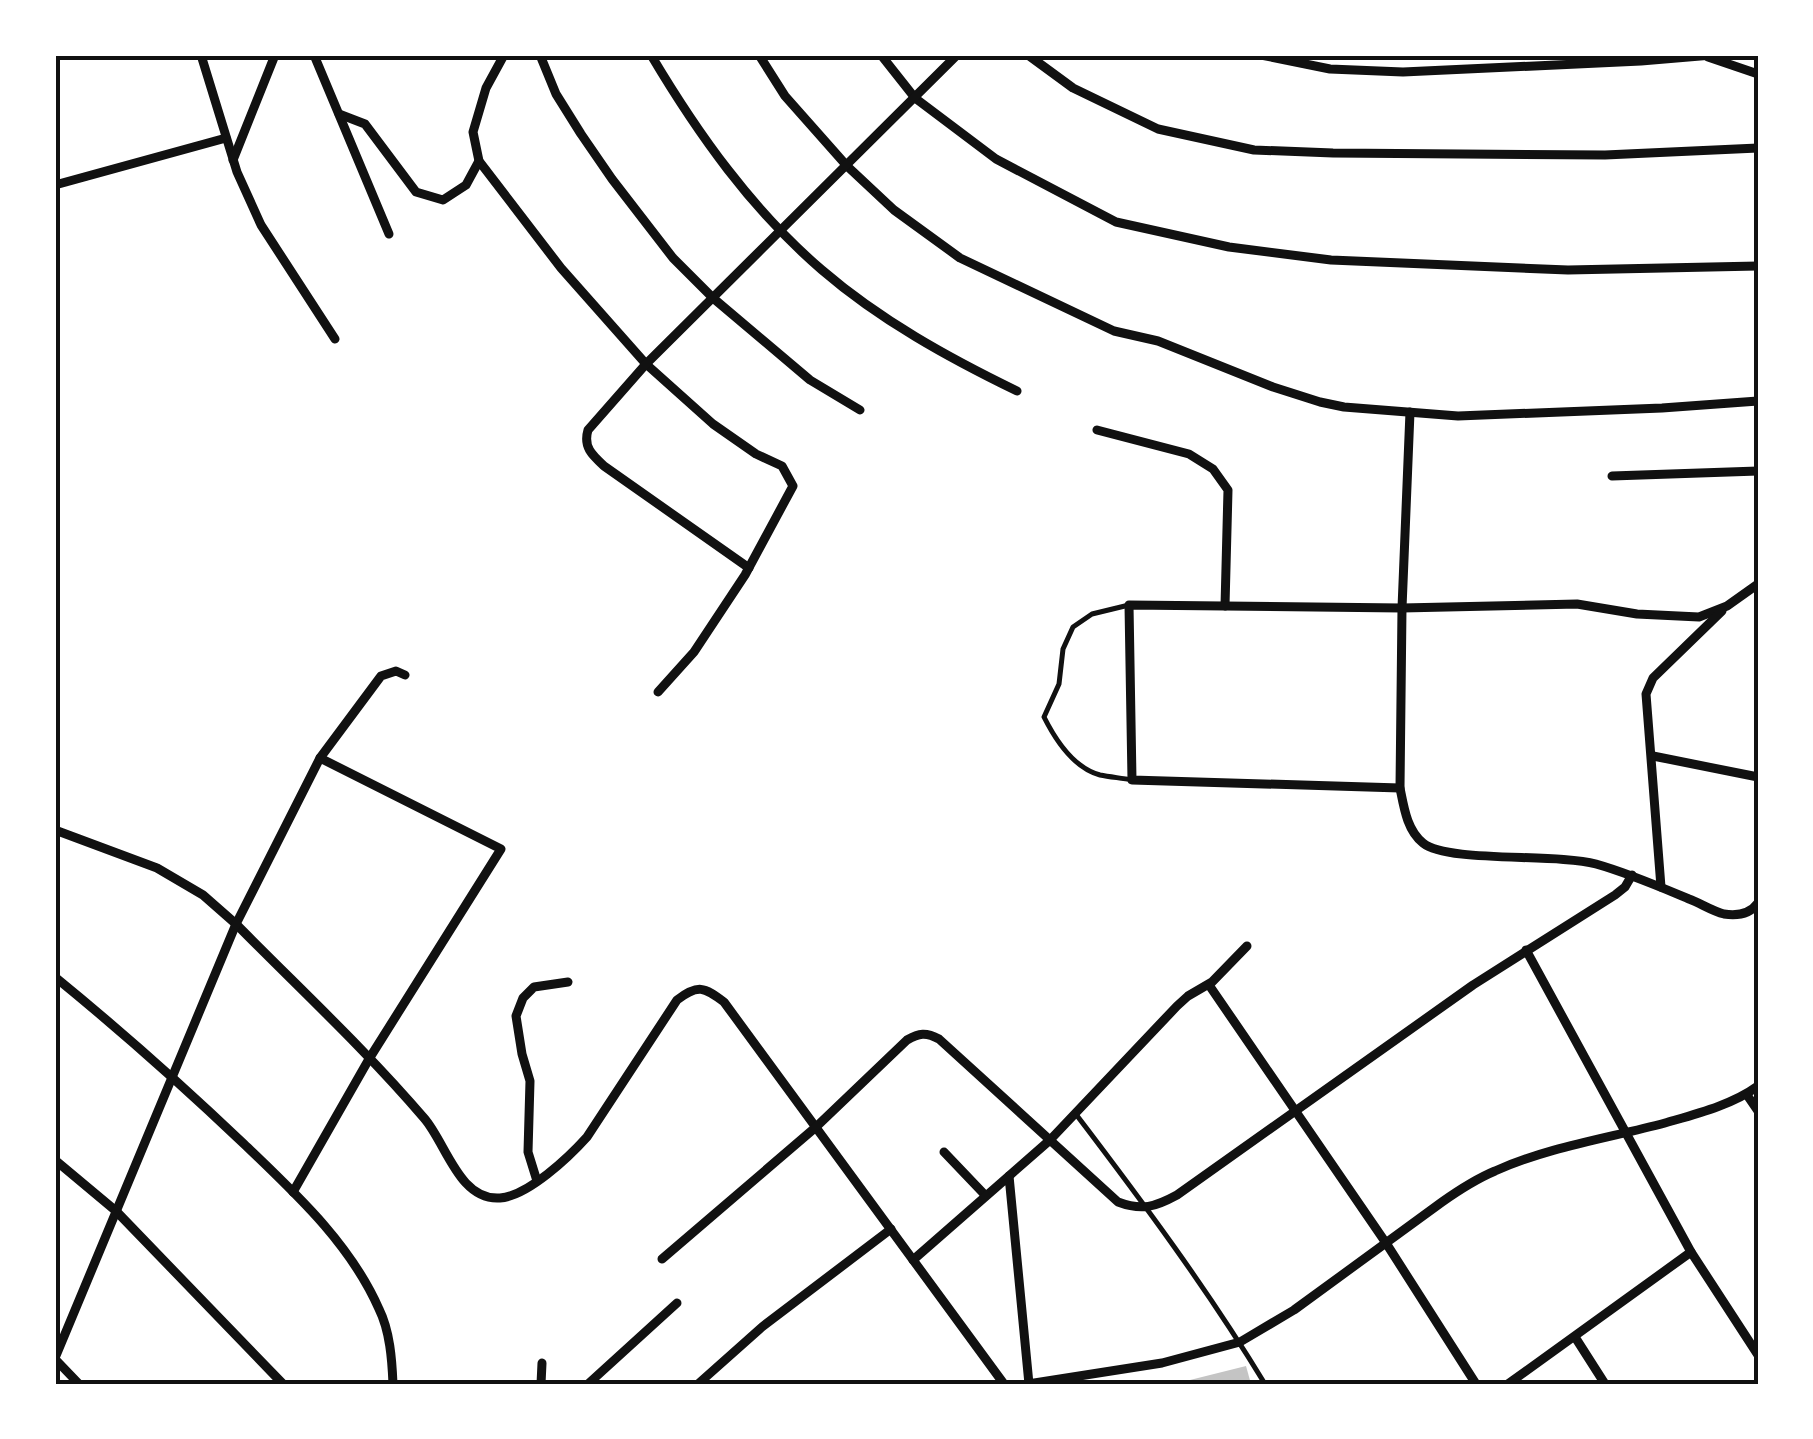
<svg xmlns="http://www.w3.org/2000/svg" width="1813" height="1439" font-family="Raleway,sans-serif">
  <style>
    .building { fill: #c4c4c4 }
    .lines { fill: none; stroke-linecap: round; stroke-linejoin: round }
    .service { stroke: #111; stroke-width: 5 }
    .minor { stroke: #111; stroke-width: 9 }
    .neatline { fill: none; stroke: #111; stroke-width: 4 }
  </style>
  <rect width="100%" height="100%" fill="#fff"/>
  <path class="building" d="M1246 1366 1251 1384H1190V1380Z"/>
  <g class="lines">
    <g class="service">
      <path d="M1129 605 1092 614 1073 627 1063 649 1059 684 1044 717C1055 739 1074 768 1100 775 1110 777 1121 778 1132 780"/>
      <path d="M1075 1113C1142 1201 1208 1290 1265 1384"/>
    </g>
    <g class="minor">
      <path d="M201 55 237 172 261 225 335 339"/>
      <path d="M314 55 389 234"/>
      <path d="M504 55 486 88 473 132 479 161 561 268 646 364 713 424 756 454 782 466 793 486 745 575 694 652 658 692"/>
      <path d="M540 55 556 94 581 134 612 179 673 258 713 298 810 380 860 410"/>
      <path d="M651 55C698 134 752 210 822 270 880 320 949 358 1017 391"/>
      <path d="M759 55 785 96 847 166 894 210 960 258 1114 331 1158 341 1273 387 1320 402 1344 407 1458 416 1662 408 1758 401"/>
      <path d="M881 55 915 98 996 159 1116 222 1229 247 1331 260 1568 270 1758 266"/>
      <path d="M1028 55 1073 88 1158 129 1254 150 1333 153 1605 155 1758 148"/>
      <path d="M1261 55 1330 69 1403 72 1641 61 1712 55"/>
      <path d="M1708 57 1758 74"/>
      <path d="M339 114 365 124 416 192 443 200 466 185 479 161"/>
      <path d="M233 160 275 55"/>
      <path d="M55 185 226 138"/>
      <path d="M1410 412 1402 608 1400 788C1404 808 1407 830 1423 843 1447 863 1556 853 1596 864 1628 873 1658 886 1689 899 1700 903 1712 911 1724 914 1737 916 1750 914 1758 903"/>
      <path d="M1097 430 1189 454 1213 469 1228 490 1225 606"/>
      <path d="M1612 476 1758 471"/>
      <path d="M749 568 604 466C592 455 583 447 588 430L646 364 957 55"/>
      <path d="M1653 756 1758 777"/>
      <path d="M1400 788 1132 780 1129 605 1402 608 1577 604 1637 614 1699 617 1727 606 1758 584"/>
      <path d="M55 830 157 868 203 895 236 924C299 988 366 1050 424 1118 446 1143 459 1201 500 1198 528 1196 569 1157 587 1137L677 1000C698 984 704 987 724 1002L1004 1384"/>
      <path d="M1661 887 1646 694 1653 678 1722 611"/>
      <path d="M1526 950 1691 1252 1758 1355"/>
      <path d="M55 977C120 1030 183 1086 244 1144 295 1193 350 1243 379 1309 390 1331 392 1360 393 1384"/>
      <path d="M1209 985 1386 1243 1476 1384"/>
      <path d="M1747 1095 1758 1111"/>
      <path d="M944 1152 985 1195"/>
      <path d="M55 1160 116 1211 283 1384"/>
      <path d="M1009 1176 1050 1140 1177 1006 1188 996 1212 982 1247 946"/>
      <path d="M537 1181 528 1152 530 1081 522 1054 516 1016 523 998 534 987 568 982"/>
      <path d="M293 1192 369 1059 501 849 320 758"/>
      <path d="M662 1259 816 1127 907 1040C919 1033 926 1032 939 1039L1118 1202C1142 1211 1155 1207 1177 1195L1473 985 1615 895 1625 887 1632 875"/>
      <path d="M913 1260 1009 1176 1029 1384"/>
      <path d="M1575 1337 1605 1384"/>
      <path d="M55 1358 236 924 320 758 381 676 396 671 405 675"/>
      <path d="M55 1359 79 1384"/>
      <path d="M541 1384 542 1363"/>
      <path d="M588 1384 677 1303"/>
      <path d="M698 1384 762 1327 891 1229"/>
      <path d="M1028 1384 1162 1363 1240 1342 1294 1310 1442 1202C1459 1190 1476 1179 1495 1171 1548 1147 1609 1138 1665 1123 1696 1114 1732 1105 1758 1086"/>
      <path d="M1508 1384 1691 1252"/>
    </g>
  </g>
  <rect width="1813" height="1439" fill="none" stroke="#ffffff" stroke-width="115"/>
  <rect x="58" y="58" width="1698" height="1324" class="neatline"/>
</svg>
